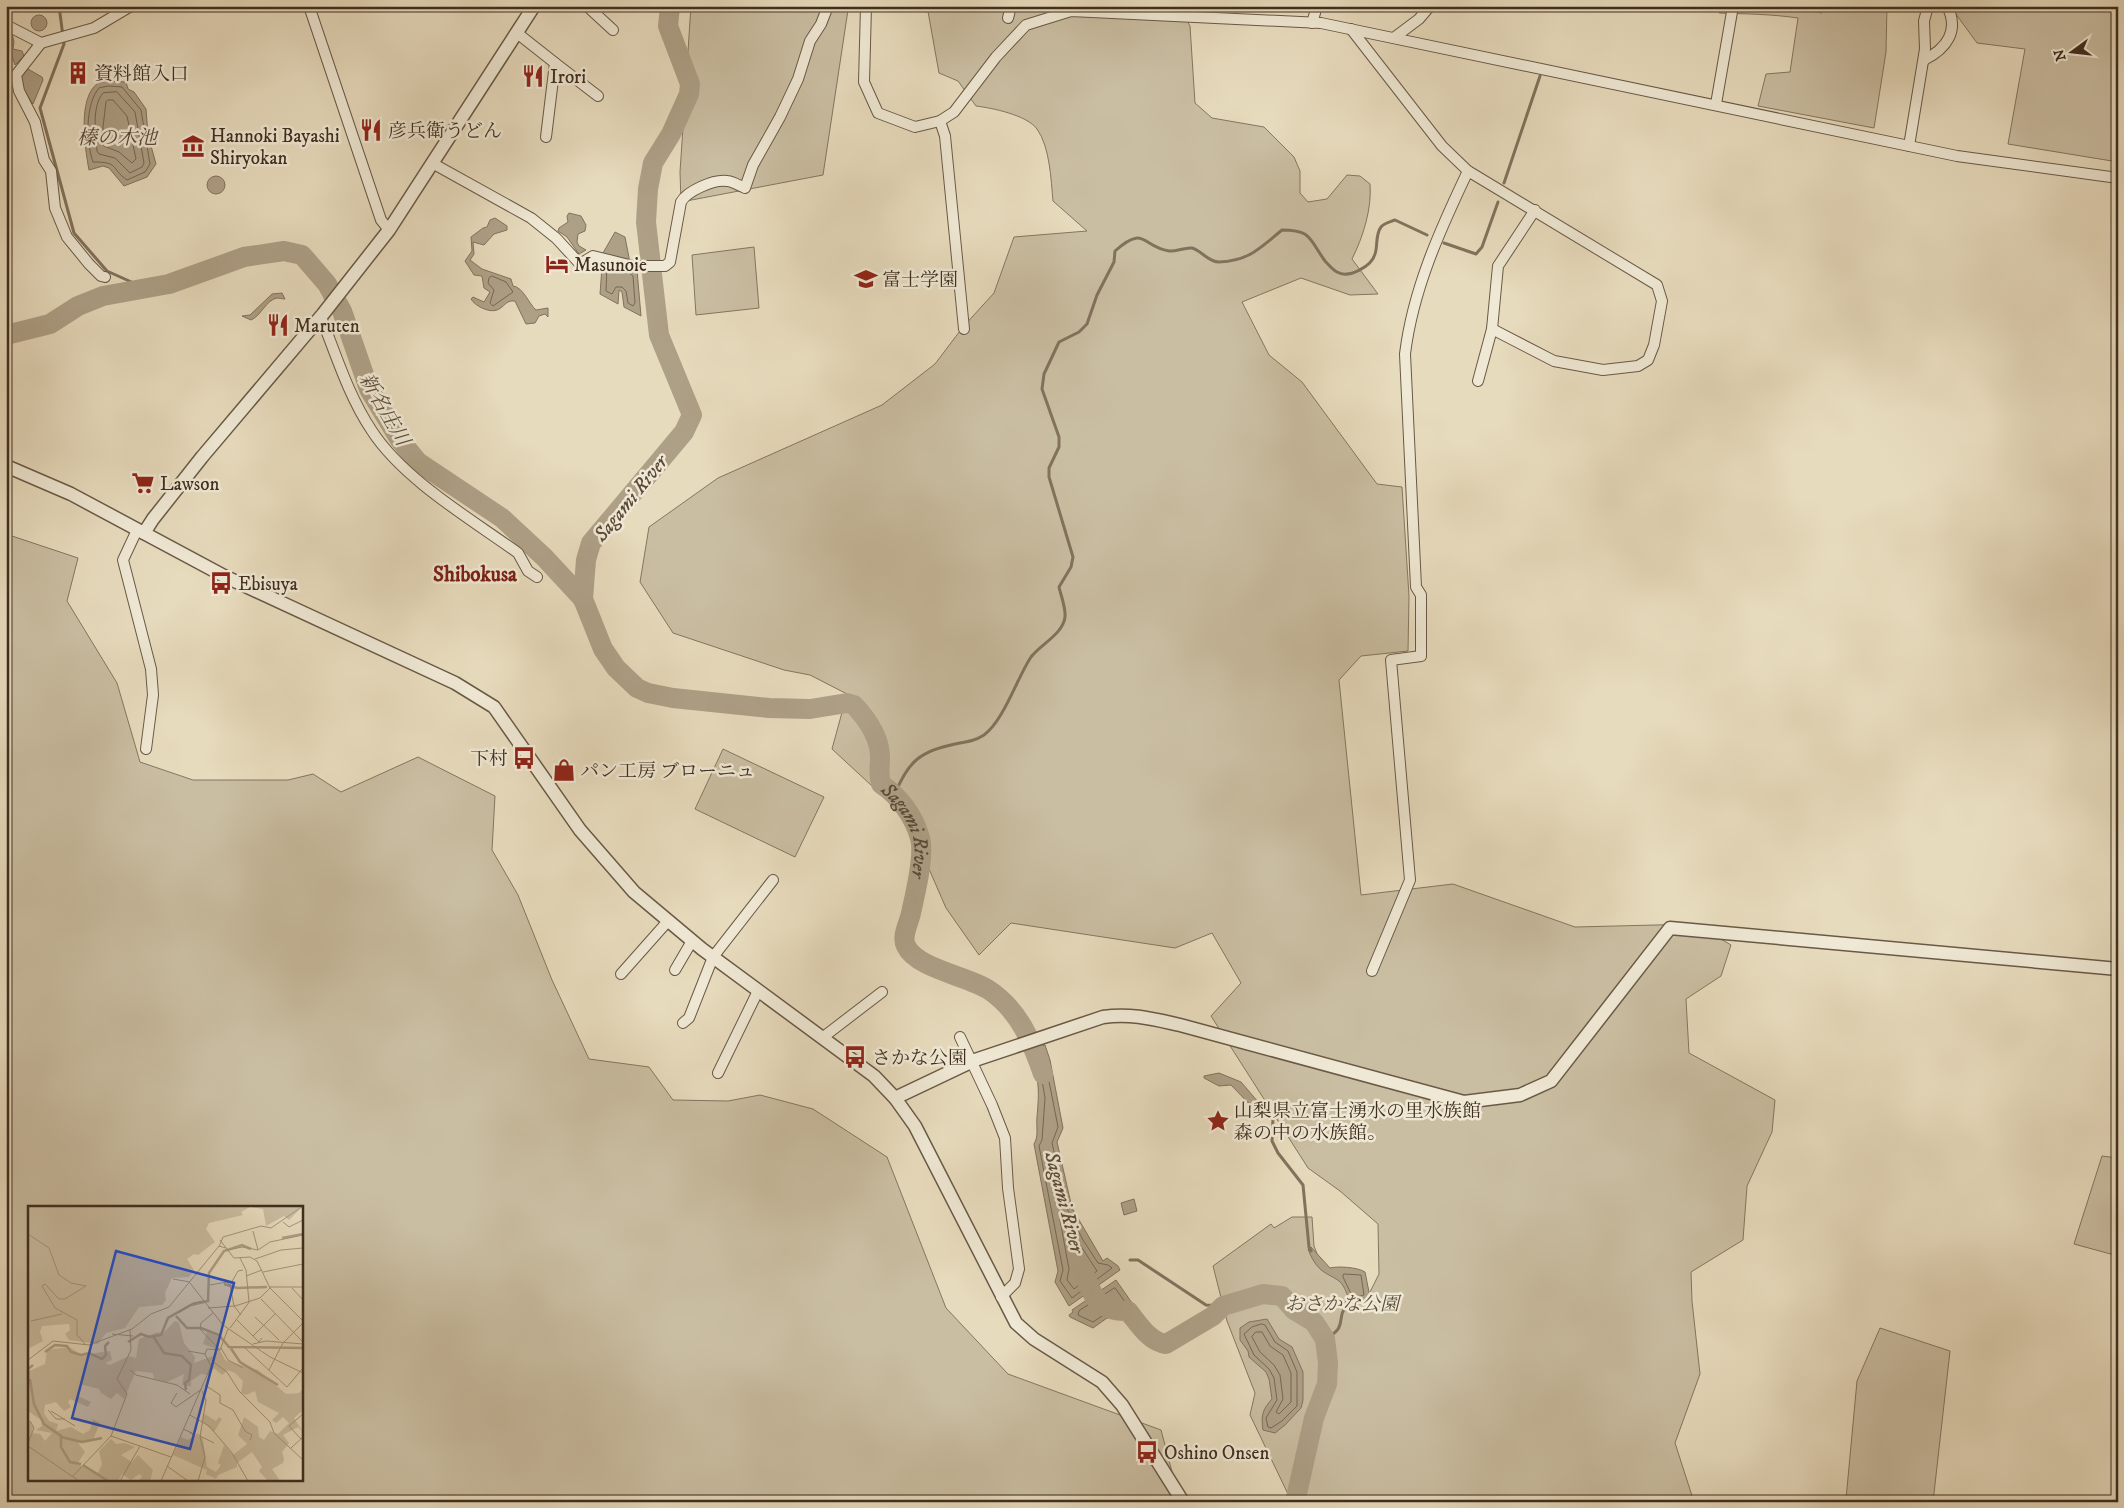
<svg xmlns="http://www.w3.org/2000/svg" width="2124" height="1508" font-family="'IM FELL DW Pica','Noto Serif JP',serif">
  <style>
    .green { fill: #cabea2; stroke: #847660; fill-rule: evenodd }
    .water { fill: #aea087; stroke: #82725d }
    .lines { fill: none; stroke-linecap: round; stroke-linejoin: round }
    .shore { stroke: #766753; stroke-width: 1 }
    .stream { stroke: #82725d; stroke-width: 3 }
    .river { stroke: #aea087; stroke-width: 20 }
    .minor-casing { stroke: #695946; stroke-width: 12 }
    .tertiary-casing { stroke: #695946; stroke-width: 15 }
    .minor { stroke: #efe8d4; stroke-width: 10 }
    .tertiary { stroke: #efe8d4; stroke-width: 12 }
    .labels { text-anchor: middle; stroke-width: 5; stroke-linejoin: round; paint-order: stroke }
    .poi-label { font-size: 19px; fill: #3f2e1f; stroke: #efe8d4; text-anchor: start }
    .park-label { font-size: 19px; font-style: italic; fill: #5b4b39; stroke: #efe8d4 }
    .water-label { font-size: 20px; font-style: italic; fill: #5b4a39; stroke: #efe8d4 }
    .quarter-label { font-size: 21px; font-weight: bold; fill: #7a1f14; stroke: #efe8d4 }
    .inset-river { fill: none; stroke: #aea087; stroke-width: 2.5 }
    .inset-road { fill: none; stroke: #a4967e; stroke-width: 1 }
    .view { fill: #1d4ed8; fill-opacity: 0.15; stroke: #1d4ed8; stroke-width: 2.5 }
    .inset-edge { fill: none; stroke: #3f2e1f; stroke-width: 2.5 }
  </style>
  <rect width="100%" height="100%" fill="#e7dbbd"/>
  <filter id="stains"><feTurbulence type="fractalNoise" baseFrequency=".004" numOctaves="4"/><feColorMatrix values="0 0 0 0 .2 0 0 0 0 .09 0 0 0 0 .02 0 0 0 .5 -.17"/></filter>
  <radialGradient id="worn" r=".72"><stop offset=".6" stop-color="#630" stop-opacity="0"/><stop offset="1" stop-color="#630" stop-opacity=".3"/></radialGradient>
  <g class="green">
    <path d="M691 6H790L792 9 796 6H863L848 10 823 175 681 202 680 172Z"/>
    <path d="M927 6H1179L1190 26 1195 103 1212 118 1264 127 1294 157 1300 171V193L1308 202 1327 199 1347 175 1360 176 1370 184C1372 209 1363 237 1352 259L1378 294 1350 295 1301 278 1242 302 1269 355 1302 382 1377 484 1402 487 1409 596 1408 651 1361 656 1339 680 1361 895 1453 884 1575 927 1696 924 1731 945 1721 976 1686 999 1689 1053 1775 1100 1772 1132 1747 1186 1743 1240 1691 1272 1692 1301 1700 1374 1675 1443 1694 1502H1294L1288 1494 1250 1415 1255 1393 1227 1321 1213 1266 1271 1224 1274 1228 1292 1217H1312L1314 1246 1323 1269 1369 1294 1379 1274 1378 1224 1340 1191 1308 1168 1211 1016 1241 983 1212 933 1175 948 1011 923 979 955 946 908 916 839 898 810 832 749 847 694 810 675 784 670 673 633 640 582 649 527 718 478 882 405 935 364 963 327 994 293 1014 237 1087 231 1053 201C1051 180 1050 147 1037 129 1027 115 992 108 976 106L958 81 939 73Z"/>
    <path d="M1720 6H1782L1822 13 1823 6H1887L1886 52 1874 128 1758 106 1766 74 1790 72 1798 18C1771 14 1746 14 1719 13Z"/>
    <path d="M1950 6H2118V162L2008 144 2025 49 1977 43Z"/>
    <path d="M754 247 759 308 696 315 692 255Z"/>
    <path d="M6 534 78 558 67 601 117 683 140 762 193 780H288L313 774 341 792 418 757 495 796 492 850 518 895 552 980 589 1059 649 1067 673 1100 728 1101 760 1095 813 1109 887 1157 946 1308 1008 1374 1161 1430 1180 1502H6ZM29 1207H301V1479H29Z"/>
    <path d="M723 749 824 797 795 857 695 809Z"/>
    <path d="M2102 1156 2118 1158V1256L2074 1244Z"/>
    <path d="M1880 1328 1950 1351 1933 1502H1823L1846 1499 1857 1381Z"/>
  </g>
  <g class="water">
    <circle cx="39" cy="23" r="8"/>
    <path d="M6 30 12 33 14 42 13 49 22 51 24 56 15 65 11 53H6Z"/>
    <path d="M26 68 42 77 43 80 33 104 24 91 20 79Z"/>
    <path d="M108 81 126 82 128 89 134 92 146 109 148 135 156 164 147 177 124 186 109 168 103 166 89 170C85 148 77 98 98 83Z"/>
    <circle cx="216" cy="185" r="9"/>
    <path d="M569 213 581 216 586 225 585 231 578 234 577 242 579 246 586 250 579 254 567 237 558 231 559 228 568 222 567 216Z"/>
    <path d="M495 218 507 226V230L494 234 484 245 473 242 474 254 470 260 482 269 511 279 513 286C523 287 529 304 536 310L548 308V317L545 314 539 316 535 323 526 324 515 301C505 300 505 307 497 310 489 313 475 306 471 299L473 297 484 302 490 292 484 288 482 276 474 275 465 261 472 251 471 237 483 228 487 227 490 220Z"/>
    <path d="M615 232 625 237 631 268 637 270 641 316 624 307 622 292 619 290 618 304 600 294 603 253Z"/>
    <path d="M282 293 285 299C282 299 279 298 277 298 266 300 261 316 251 320L242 316 250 315 272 294Z"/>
    <path d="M1045 1045 1050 1060 1063 1128 1057 1142 1072 1208 1103 1261 1107 1258 1118 1266 1120 1270 1069 1306 1055 1282 1058 1271 1034 1144C1039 1136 1036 1127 1037 1117 1039 1093 1041 1072 1025 1052Z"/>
    <path d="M1219 1073 1241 1082 1265 1110V1112L1259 1114 1231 1085 1219 1086 1204 1078V1076Z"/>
    <path d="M1134 1199 1137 1211 1124 1215 1121 1203Z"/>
    <path d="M1311 1247 1330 1268C1338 1266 1357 1267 1365 1272L1370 1297 1347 1307 1344 1305 1348 1297C1342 1279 1338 1281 1324 1272 1316 1267 1311 1257 1308 1249Z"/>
    <path d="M1116 1280 1139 1313 1107 1318 1093 1328 1070 1317 1069 1315 1073 1312 1072 1310Z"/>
    <path d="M1267 1319 1279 1339 1292 1347 1303 1372V1400L1301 1408 1285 1425 1275 1433 1263 1430C1261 1416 1262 1410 1272 1399L1269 1379 1266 1372 1249 1357 1248 1351 1240 1340V1328L1249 1322Z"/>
  </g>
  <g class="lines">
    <g class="shore">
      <path d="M109 86 122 87 141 110 150 164 145 172 127 180C110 168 120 162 93 162 86 142 85 104 99 88Z"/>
      <path d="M117 92 135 112 144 163 142 167 130 173 115 158 99 154 97 151C96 134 91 107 103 93Z"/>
      <path d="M108 100H113L127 116 136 159 132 163 119 152 104 146 103 127 106 102Z"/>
      <path d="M607 266 606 291 612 294 616 287H622L626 291 628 303 633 306 635 303 633 276 627 271"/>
      <path d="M492 276 506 282 513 292 493 306 490 303 494 290 488 283 489 278Z"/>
      <path d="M1040 1052 1045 1061 1058 1127 1052 1143 1067 1209 1083 1240 1098 1263 1108 1265 1112 1268 1072 1298 1060 1281 1063 1270 1039 1146 1042 1140 1045 1098 1039 1062 1035 1056Z"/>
      <path d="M1062 1217 1097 1271 1074 1289 1067 1280 1069 1269 1060 1220Z"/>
      <path d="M1344 1274 1361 1275 1364 1295 1353 1298 1343 1277Z"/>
      <path d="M1115 1288 1128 1306 1127 1309 1105 1314 1093 1322 1078 1315 1079 1311Z"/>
      <path d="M1262 1324 1265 1325 1275 1342 1288 1351 1297 1372V1406L1282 1421 1271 1428 1268 1427 1266 1418 1277 1400 1274 1378 1269 1369 1254 1355 1244 1334 1252 1327Z"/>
      <path d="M1256 1332H1262L1270 1346 1283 1355 1291 1373V1402L1279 1414 1276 1412 1283 1399 1280 1375 1274 1365 1260 1352 1252 1337Z"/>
    </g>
    <g class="stream">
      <path d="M59 6 64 44 40 108 74 233 107 271 138 285 154 288"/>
      <path d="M1504 183 1540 76"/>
      <path d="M1444 243 1476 254 1482 247 1498 202"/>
      <path d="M895 794C908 761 921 751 955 744 966 742 975 741 984 735 1004 720 1017 678 1031 657 1041 644 1063 634 1065 617 1066 608 1061 596 1059 587L1071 567 1073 557 1049 477V468L1059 447V437L1042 389 1044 374 1059 342 1079 332 1087 324 1097 295 1114 262 1115 251C1145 224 1142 247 1169 251 1176 252 1185 247 1192 248 1201 250 1208 262 1219 262 1249 261 1260 248 1282 230 1312 230 1309 239 1325 261 1328 264 1333 270 1337 272 1349 279 1372 266 1375 254 1378 246 1375 235 1381 227 1384 223 1390 222 1395 220L1427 235"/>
      <path d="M1265 1112 1273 1118 1272 1141 1278 1153 1303 1185 1309 1247 1311 1251"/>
      <path d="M1130 1260H1138L1206 1305 1223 1306"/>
      <path d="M1325 1339C1350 1326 1334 1319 1348 1304"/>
    </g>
    <g class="river">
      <path id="s1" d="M670 6 668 26 690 84 689 94 671 134 653 163 648 189 646 222 659 335 692 415 684 432 591 543 586 560 583 599 603 649 616 668 637 688 648 693 673 698 769 708 810 709 847 703 854 705C867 719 880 737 880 757 880 767 878 774 881 784 899 796 914 816 920 838 925 856 915 894 911 913 909 923 901 936 906 946 917 969 968 976 989 990 1019 1010 1032 1042 1043 1074"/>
      <path d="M6 335 50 324 78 306 103 296 169 284 244 257 284 251 302 255 327 284 342 311 369 389 400 440 418 462 502 518 544 557 583 599"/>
      <path d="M1082 1267C1091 1293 1096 1312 1128 1311 1138 1323 1149 1342 1166 1344L1213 1316 1223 1306 1263 1294 1282 1296 1294 1310 1314 1322 1325 1339 1328 1363 1327 1384 1314 1418 1295 1502"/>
    </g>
    <defs>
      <g id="minor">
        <path d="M309 6 381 220 389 230"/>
        <path d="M587 6 613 30"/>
        <path d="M866 6 864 82 878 113 915 127 940 121 954 112 996 57 1026 25 1071 11 1321 23 1957 156 2118 178"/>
        <path d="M1008 18 1011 6"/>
        <path d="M1312 23 1317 6"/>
        <path d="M6 25 41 43 94 28 131 6"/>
        <path d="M1351 29 1442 146 1468 171 1657 285 1662 301 1654 345 1648 360 1638 366 1603 370 1554 361 1492 329"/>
        <path d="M517 33 555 63 546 137"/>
        <path d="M1395 37 1419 19 1430 6"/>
        <path d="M41 43 16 75 19 91 35 122 44 160 51 171 55 208 67 237 89 264 101 276 105 277"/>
        <path d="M1924 60C1946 49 1960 31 1947 6"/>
        <path d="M555 63 598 96"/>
        <path d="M1716 104 1733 6"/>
        <path d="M940 121 945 136 964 329"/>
        <path d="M1909 146 1925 49 1924 21 1928 6"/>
        <path d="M432 163 531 218 556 238 580 264 593 256 633 266H665L670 262 681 202C687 191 714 179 727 181 732 181 740 186 745 188L753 165 780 117 798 79 810 41 821 24 828 6"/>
        <path d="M321 317C336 355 349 397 372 431 404 480 471 519 518 553L528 571 537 577"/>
        <path d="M1478 381 1492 329 1498 266 1535 210"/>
        <path d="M137 530 123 560 151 669 153 695 146 749"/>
        <path d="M675 970 692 941"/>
        <path d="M1372 971 1410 880 1391 660 1421 656V595L1416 587 1405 354C1413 289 1440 230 1468 171"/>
        <path d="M621 974 668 921"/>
        <path d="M683 1023 689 1018 713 957 773 880"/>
        <path d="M960 1037 992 1105 1005 1138 1008 1188 1019 1269 1015 1283 1001 1297"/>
        <path d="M822 1038 882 992"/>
        <path d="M718 1073 758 991"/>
      </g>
      <g id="tertiary">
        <path d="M6 466 71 494 226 577 455 683 494 707 580 830 634 892 702 949 874 1076 895 1098 915 1126 1016 1323 1034 1339 1102 1382 1122 1405 1183 1502"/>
        <path d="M144 533 153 519 202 457 323 314 389 230 534 6"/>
        <path d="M895 1098 975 1060 1103 1017C1131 1013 1153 1019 1180 1025L1464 1102 1520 1095 1551 1081 1670 928 2118 969"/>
      </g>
    </defs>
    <use href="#minor" class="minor-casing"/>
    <use href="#tertiary" class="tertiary-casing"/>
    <use href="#minor" class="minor"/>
    <use href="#tertiary" class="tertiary"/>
  </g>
  <defs>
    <symbol id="building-bare" viewBox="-9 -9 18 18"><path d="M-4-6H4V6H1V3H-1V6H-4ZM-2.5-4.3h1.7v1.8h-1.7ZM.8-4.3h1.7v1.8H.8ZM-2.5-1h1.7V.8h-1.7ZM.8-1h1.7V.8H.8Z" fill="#8f2418" stroke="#efe8d4" stroke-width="2.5" paint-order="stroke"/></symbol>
    <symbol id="restaurant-bare" viewBox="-9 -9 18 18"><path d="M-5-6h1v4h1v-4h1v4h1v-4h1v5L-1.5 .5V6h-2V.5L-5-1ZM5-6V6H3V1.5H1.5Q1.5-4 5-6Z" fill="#8f2418" stroke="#efe8d4" stroke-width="2.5" paint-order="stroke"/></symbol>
    <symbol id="museum-bare" viewBox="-9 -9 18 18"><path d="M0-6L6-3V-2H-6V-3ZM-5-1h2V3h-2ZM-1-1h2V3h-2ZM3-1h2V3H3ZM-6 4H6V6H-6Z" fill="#8f2418" stroke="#efe8d4" stroke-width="2.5" paint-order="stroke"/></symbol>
    <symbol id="hotel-bare" viewBox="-9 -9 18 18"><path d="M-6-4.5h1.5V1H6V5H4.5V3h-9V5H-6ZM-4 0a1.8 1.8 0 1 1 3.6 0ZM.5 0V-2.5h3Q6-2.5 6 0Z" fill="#8f2418" stroke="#efe8d4" stroke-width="2.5" paint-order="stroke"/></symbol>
    <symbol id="school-bare" viewBox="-9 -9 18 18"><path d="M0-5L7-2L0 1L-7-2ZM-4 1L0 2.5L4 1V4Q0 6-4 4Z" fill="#8f2418" stroke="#efe8d4" stroke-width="2.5" paint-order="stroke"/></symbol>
    <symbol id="supermarket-bare" viewBox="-9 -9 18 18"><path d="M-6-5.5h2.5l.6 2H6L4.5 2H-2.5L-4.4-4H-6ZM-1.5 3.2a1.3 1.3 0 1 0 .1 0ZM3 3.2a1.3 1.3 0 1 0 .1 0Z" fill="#8f2418" stroke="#efe8d4" stroke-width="2.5" paint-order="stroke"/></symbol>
    <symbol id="bus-bare" viewBox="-9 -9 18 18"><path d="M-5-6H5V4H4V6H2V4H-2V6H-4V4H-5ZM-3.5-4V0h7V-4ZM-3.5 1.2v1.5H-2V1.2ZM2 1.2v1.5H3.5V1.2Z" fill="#8f2418" stroke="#efe8d4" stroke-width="2.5" paint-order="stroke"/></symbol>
    <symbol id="shop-bare" viewBox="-9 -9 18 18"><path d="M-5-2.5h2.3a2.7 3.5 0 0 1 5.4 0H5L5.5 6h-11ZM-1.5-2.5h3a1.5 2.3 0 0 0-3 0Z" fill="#8f2418" stroke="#efe8d4" stroke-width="2.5" paint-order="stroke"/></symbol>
    <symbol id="sight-bare" viewBox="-9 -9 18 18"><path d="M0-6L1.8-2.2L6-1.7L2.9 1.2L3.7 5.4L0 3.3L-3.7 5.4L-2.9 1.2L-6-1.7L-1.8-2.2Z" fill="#8f2418" stroke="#efe8d4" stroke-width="2.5" paint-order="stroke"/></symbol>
  </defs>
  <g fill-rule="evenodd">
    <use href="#building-bare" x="62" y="57" width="32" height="32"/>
    <use href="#restaurant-bare" x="517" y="60" width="32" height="32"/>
    <use href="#restaurant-bare" x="355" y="114" width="32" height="32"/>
    <use href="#museum-bare" x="177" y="130" width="32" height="32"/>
    <use href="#hotel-bare" x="541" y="248" width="32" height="32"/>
    <use href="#school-bare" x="850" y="263" width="32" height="32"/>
    <use href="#restaurant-bare" x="262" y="309" width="32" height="32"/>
    <use href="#supermarket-bare" x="127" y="467" width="32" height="32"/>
    <use href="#bus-bare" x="205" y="567" width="32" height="32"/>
    <use href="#bus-bare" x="508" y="742" width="32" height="32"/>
    <use href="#shop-bare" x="548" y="754" width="32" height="32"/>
    <use href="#bus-bare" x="839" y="1041" width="32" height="32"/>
    <use href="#sight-bare" x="1202" y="1105" width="32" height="32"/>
    <use href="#bus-bare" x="1131" y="1436" width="32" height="32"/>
  </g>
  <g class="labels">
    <g class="poi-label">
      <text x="94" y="80">資料館入口</text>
      <text x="550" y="83">Irori</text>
      <text x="388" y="137">彦兵衛うどん</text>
      <text x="210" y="142">Hannoki Bayashi<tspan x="210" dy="22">Shiryokan</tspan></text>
      <text x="574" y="271">Masunoie</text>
      <text x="882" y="286">富士学園</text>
      <text x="294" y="332">Maruten</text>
      <text x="160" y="490">Lawson</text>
      <text x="238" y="590">Ebisuya</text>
      <text x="508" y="765" text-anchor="end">下村</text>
      <text x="580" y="777">パン工房 ブローニュ</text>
      <text x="872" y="1064">さかな公園</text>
      <text x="1234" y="1117">山梨県立富士湧水の里水族館<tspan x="1234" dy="22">森の中の水族館。</tspan></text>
      <text x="1164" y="1459">Oshino Onsen</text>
    </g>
    <g class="park-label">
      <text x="1342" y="1310">おさかな公園</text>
    </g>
    <g class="water-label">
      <text x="117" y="144">榛の木池</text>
      <text transform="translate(385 409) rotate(60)" y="7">新名庄川</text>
      <text transform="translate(630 498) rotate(-51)" y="7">Sagami River</text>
      <text dy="7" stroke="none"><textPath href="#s1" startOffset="1119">Sagami River</textPath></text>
      <text transform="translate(1065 1202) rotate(75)" y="7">Sagami River</text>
    </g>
    <g class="quarter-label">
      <text x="475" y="581">Shibokusa</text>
    </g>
  </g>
  <g transform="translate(28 1206)">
    <rect width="275" height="275" fill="#e7dbbd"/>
    <path d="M0 0H275L261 14 256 10 238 20 235 3 222 1 213 6 215 9 181 17 178 23 187 36 170 49 166 48 159 53 166 64 161 71 144 72 137 87 138 94 134 99 111 101 97 122 78 127 70 138 41 134 37 128 42 124 41 118 14 120 12 126 15 135 0 143ZM147 115 151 117 156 137 167 151 166 157 188 149V143L175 138 179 126 192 131 189 139 197 154 230 164 258 188 271 187 275 183V204L266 212 275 226 270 221 255 229 261 237 254 246 256 253 255 257 244 263 252 275H240L231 265 234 261 224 246 209 257V261L190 269 188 273 178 268 179 264 145 249 153 231 160 234 170 227 175 233 179 261 188 266 193 259 190 257 196 239 205 249 219 238 210 229 216 211 230 221 231 231 236 234 242 225 250 228 261 217 251 207 255 211 248 217 244 214 251 207 230 196 227 185 218 189 213 187 215 175 207 167 200 164 194 169 186 162 181 169 173 168 163 175V180L154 179 156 168 139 176 126 173 125 167 108 165 96 193 89 187 83 193 73 187 71 183 52 178 50 190 63 196 60 201 42 193 40 196 43 201 36 205 28 196 17 199 16 207 21 215 30 218 28 225 43 221 55 228 62 224 65 213 72 217 65 234 50 237 57 246 49 258 70 267 74 258 71 245 83 233 88 238 97 237 107 241 93 249 104 256 110 249 125 264 122 275H111L114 270 111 268 103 274 94 268 90 275H0V212L5 221 4 227 12 228 17 235 24 227 8 224 14 220 13 214 0 205 1 165 17 158 19 144 41 141 54 149 82 145 84 154 77 157 82 159 101 150 108 152 111 133 130 126 134 128ZM175 207 188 215 191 211 194 213 186 226 174 215Z" fill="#cabea2"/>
    <path class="inset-river" d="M254 32 275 28M196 78 209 82 239 81M148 110 159 122H173L191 129 201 141 275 142M125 130 136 147 154 150 163 159 161 174 157 177 158 184M100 136 113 128 121 131 133 129 140 112 163 99 180 95 181 67 196 45 214 39 223 43M202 141 212 156 250 179M17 146 27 139 39 140 43 146 53 149 61 147 74 153 78 149 77 140 81 136M2 173 6 198 16 218 33 230V241L42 256 53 258M0 174V163L5 159M33 231 54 236 74 232M55 259 80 275"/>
    <path class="inset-road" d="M255 16 261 21 275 14M225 25 230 44M0 28 21 42 31 69 43 77 58 80 37 93H31L17 78 14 80 27 102 49 114V129L57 138M192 34 206 52 222 51 229 55 242 82 275 115M191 41 195 31 233 20 243 22 275 0M200 44 214 41 230 44 242 36 275 29M212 52 218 64 221 96M227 53 253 44 275 42M235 66 275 58M218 70 234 64M145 73 162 76M162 77 195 119 242 151 275 167M182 79 199 76 202 79M241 81H275M264 82 275 94M233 93 275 136M180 102 207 100 232 92 242 82M150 107 165 97 175 95M185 107 173 117 172 123 192 144M213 109 206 100 202 79 210 65 215 64M227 111 251 134M209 114 231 136 234 132M3 115 34 108M202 122 222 95M84 128 105 130M225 130 247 108M225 138 238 135 275 138M193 142 200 154 215 162M217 142 259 181 275 162M177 148 179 143 192 144 200 123M0 154 25 135 61 139 104 123 123 108 141 101 191 40 198 42M184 155 199 166 211 185 242 216 246 227 275 254M102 164 108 169 149 179 162 188M241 164 255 137 275 117M177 179 192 189V197L205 204 217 225 224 229 222 234M149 187 143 197 148 201 174 183M20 204 28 213H37M23 205 47 220M162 209 181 220 204 247 220 275M155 223 164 227 166 229 161 226M83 230 143 251M172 230 186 237M273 233 261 220 275 208M0 237 6 222 2 215M0 240 51 275M263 242 275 231M139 260 160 275M45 270 83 230 99 188 89 173 103 144 102 124M92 275 112 240M133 275 183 160 177 148 160 145M170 275 177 251 172 231 178 194 174 185"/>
    <path class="view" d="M88 45 206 77 162 243 44 212Z"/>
    <rect width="275" height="275" class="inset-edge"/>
  </g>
  <rect width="2124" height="1508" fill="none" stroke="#e7dbbd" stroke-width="25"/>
  <rect x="8" y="8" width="2109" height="1493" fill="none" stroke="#3f2e1f" stroke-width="2.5"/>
  <rect x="12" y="12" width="2099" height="1483" fill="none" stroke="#3f2e1f"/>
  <g transform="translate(2072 52) rotate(255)" stroke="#efe8d4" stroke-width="4" paint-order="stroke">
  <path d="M0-4L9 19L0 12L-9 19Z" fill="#3f2e1f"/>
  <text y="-8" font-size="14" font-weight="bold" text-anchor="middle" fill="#3f2e1f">N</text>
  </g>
  <rect width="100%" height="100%" filter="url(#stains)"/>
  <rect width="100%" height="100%" fill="url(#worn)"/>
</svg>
